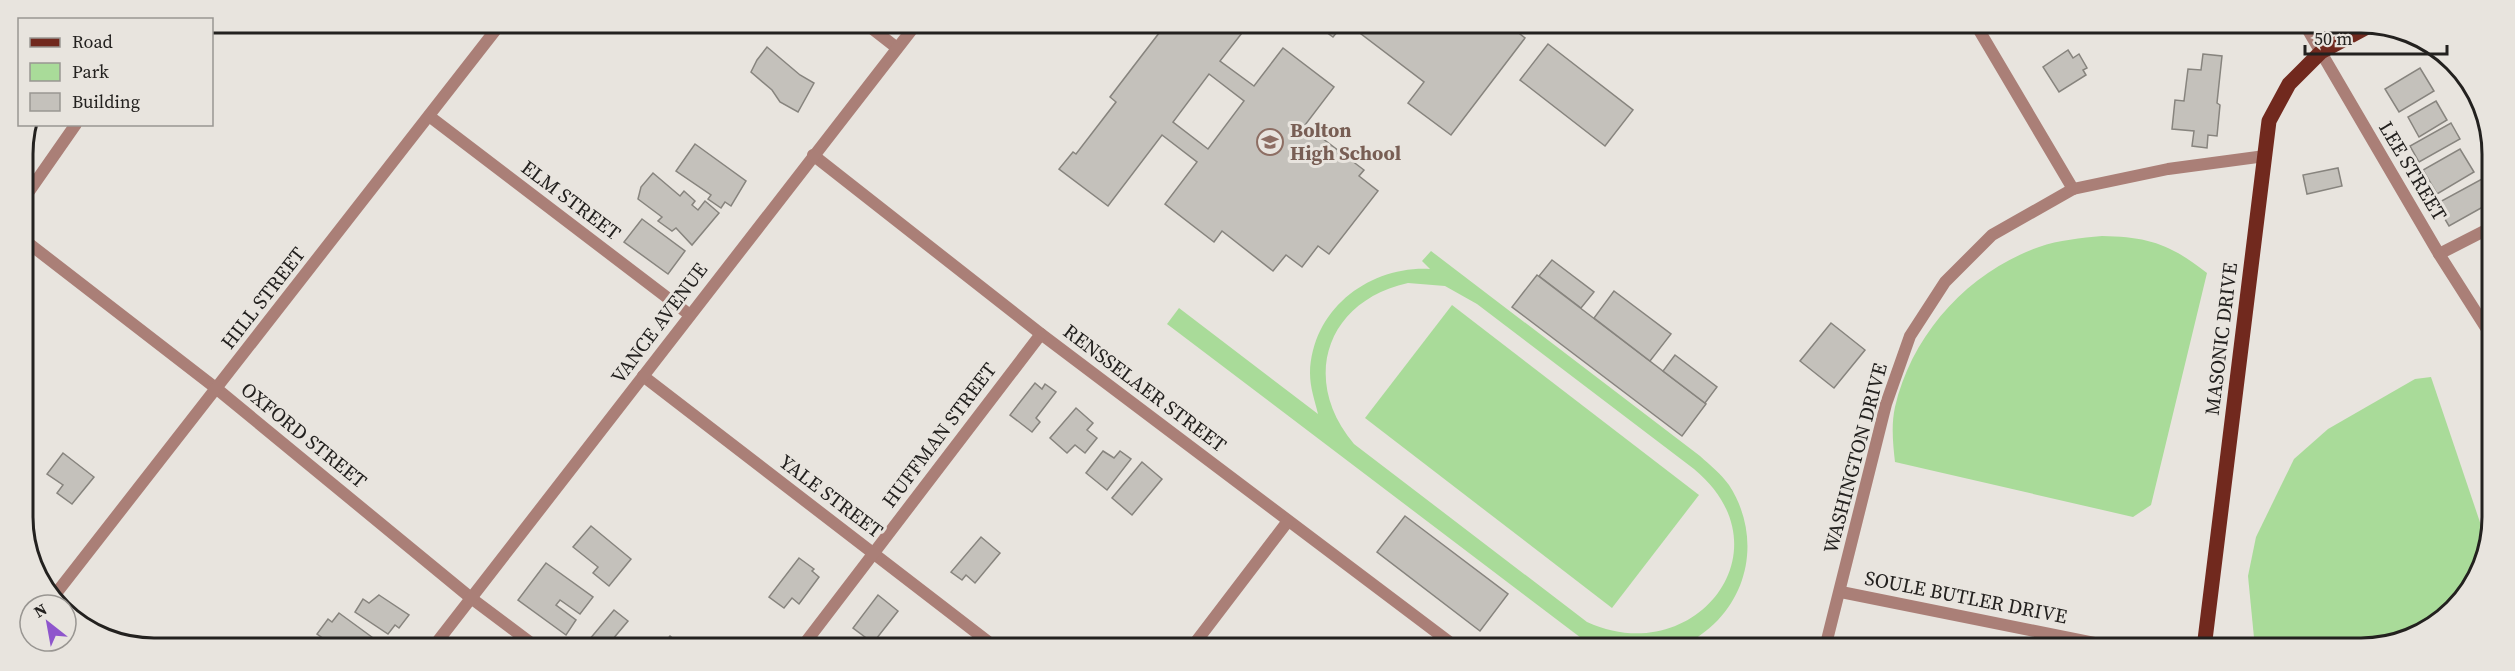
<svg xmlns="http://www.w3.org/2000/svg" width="2515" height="671" font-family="'Source Serif 4',serif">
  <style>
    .green { fill: #a9db99; fill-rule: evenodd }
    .building { fill: #c4c1bb; stroke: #87847e; stroke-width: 1.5; fill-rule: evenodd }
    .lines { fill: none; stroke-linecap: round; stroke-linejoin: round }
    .minor { stroke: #aa7f77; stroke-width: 12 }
    .tertiary { stroke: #aa7f77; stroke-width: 12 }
    .primary { stroke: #71291e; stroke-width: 15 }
    .labels { text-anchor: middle; stroke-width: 6; stroke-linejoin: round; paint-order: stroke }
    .education-label { font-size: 20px; font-weight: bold; fill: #785e54; stroke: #e8e4de; text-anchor: start }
    .street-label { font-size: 20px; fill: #23211f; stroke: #e8e4de }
    .rim { fill: none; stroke: #23211f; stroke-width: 3 }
  </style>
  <rect width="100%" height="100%" fill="#e8e4de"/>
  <g class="green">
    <path d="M2102 236C2149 237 2170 244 2207 273L2151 505 2133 517 1895 462C1893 444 1891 425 1895 407 1912 334 1968 272 2039 247 2059 240 2081 238 2102 236Z"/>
    <path d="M1431 251 1700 456C1710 465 1721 474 1729 485 1757 528 1753 583 1718 620 1707 631 1691 644 1676 647 1669 649 1660 647 1653 647 1633 647 1613 647 1593 647L1167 324 1179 308 1318 414C1315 401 1310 388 1310 373 1312 309 1369 266 1430 269L1422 261ZM1408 283 1445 286 1477 304 1694 469C1792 550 1693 671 1587 622L1354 444C1300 380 1326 301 1408 283Z"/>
    <path d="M1452 305 1699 495 1612 608 1365 418Z"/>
    <path d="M2431 377 2488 546 2447 616 2369 648H2255L2248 576 2256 537 2294 459 2328 429 2415 379Z"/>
  </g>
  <g class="building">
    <path d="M1166 24 1174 27 1176 24H1249L1220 61 1254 86 1283 48 1334 87 1305 125 1364 170 1359 176 1378 191 1329 254 1318 246 1302 267 1286 255 1273 271 1222 231 1214 242 1165 204 1197 162 1162 135 1108 206 1059 169 1073 152 1076 154 1116 102 1110 97ZM1209 74 1244 101 1208 149 1173 122Z"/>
    <path d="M1315 24H1344L1333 37Z"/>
    <path d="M1348 24H1507L1525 38 1451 135 1408 103 1424 82Z"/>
    <path d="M1548 44 1633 110 1605 146 1520 80Z"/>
    <path d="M767 47 800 75 814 83 798 112 780 102 772 90 751 72 757 60Z"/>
    <path d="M2068 50 2073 58 2079 54 2087 68 2083 70 2086 75 2059 92 2043 67Z"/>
    <path d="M2203 54 2222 56 2217 103 2220 105 2217 136 2208 135 2207 148 2192 146 2194 131 2172 129 2175 100 2184 101 2188 69 2201 70Z"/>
    <path d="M2420 68 2434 91 2399 112 2385 89Z"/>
    <path d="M2436 101 2447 120 2419 137 2408 117Z"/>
    <path d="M2451 123 2460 139 2419 162 2410 146Z"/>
    <path d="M695 144 746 181 731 206 725 202 721 208 708 199 711 195 676 171Z"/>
    <path d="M2460 149 2474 172 2437 194 2423 170Z"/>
    <path d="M2338 168 2342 186 2307 194 2303 175Z"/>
    <path d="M653 173 680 196 684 191 695 201 692 205 698 210 705 201 719 213 692 245 676 228 672 231 658 221 662 217 638 199 641 187Z"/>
    <path d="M2482 179 2490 193V203L2449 226 2436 204Z"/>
    <path d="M642 219 685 251 668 274 624 242Z"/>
    <path d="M1552 260 1594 292 1581 308 1539 276Z"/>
    <path d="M1537 275 1706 404 1682 436 1512 307Z"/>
    <path d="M1614 291 1671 334 1650 361 1594 318Z"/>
    <path d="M1831 323 1865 350 1834 388 1800 361Z"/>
    <path d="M1675 355 1717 387 1705 403 1663 371Z"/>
    <path d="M1035 383 1042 389 1045 384 1056 392 1036 418 1040 422 1032 432 1010 415Z"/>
    <path d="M1076 408 1093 423 1087 430 1097 438 1085 453 1075 445 1067 453 1050 438Z"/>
    <path d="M1103 451 1114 458 1120 451 1131 459 1107 490 1086 473Z"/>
    <path d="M63 453 94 477 72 504 57 493 63 485 47 474Z"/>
    <path d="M1142 462 1162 479 1132 515 1112 498Z"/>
    <path d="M1405 516 1508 594 1480 631 1377 552Z"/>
    <path d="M591 526 631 559 609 586 593 573 598 567 573 547Z"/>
    <path d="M981 537 1000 553 975 583 966 575 962 580 951 572Z"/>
    <path d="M799 558 814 569 812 571 819 577 799 604 792 598 784 608 769 597Z"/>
    <path d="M546 563 593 597 580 614 560 600 556 605 576 620 566 635 518 600Z"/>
    <path d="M379 595 409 615 399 628 395 625 388 634 355 612 363 599 369 603Z"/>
    <path d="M878 595 898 611 873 643 853 628Z"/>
    <path d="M614 610 628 621 607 646H584Z"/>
    <path d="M339 613 380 643 377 646H334L317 634 328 619 332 622Z"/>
    <path d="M670 636 682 646H662Z"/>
  </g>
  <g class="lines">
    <g class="minor">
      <path d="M1976 25 2073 189"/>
      <path d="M429 116 690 315"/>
      <path d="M813 155 1041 334 1456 647"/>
      <path d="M23 200 76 124"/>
      <path d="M23 239 217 389 471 598 535 646"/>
      <path d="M2439 254 2490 228"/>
      <path d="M643 376 995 647"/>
      <path d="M1841 592 2119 648"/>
      <path d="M54 596 501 23"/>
      <path d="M802 647 1041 334"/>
      <path d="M1192 647 1288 521"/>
      <path d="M1825 648 1886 404 1910 336 1945 282 1992 235 2073 189 2168 169 2265 156"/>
    </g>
    <g class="tertiary">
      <path d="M865 23 897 48"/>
      <path d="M2305 25 2439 254 2490 334"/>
      <path d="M434 646 917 23"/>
    </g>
    <path class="primary" d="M2204 648 2269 121 2289 84 2321 52 2371 25"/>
  </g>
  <defs>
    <symbol id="school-ring" viewBox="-11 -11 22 22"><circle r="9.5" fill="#e8e4de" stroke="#8d6e63" stroke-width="1.5"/><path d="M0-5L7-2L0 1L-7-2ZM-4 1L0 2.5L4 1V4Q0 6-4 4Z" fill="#8d6e63"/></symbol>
  </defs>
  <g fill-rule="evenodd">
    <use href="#school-ring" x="1255" y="127" width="30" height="30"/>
  </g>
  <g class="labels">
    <g class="education-label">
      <text x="1290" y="137">Bolton<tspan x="1290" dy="23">High School</tspan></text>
    </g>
    <g class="street-label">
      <text transform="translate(2413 171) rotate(59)" y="7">LEE STREET</text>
      <text transform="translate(571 200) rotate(37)" y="7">ELM STREET</text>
      <text transform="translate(263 298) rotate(-52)" y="7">HILL STREET</text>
      <text transform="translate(659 323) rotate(-53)" y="7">VANCE AVENUE</text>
      <text transform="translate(2221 339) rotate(-83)" y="7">MASONIC DRIVE</text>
      <text transform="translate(1145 388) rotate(37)" y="7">RENSSELAER STREET</text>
      <text transform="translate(304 435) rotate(39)" y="7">OXFORD STREET</text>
      <text transform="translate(939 435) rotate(-53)" y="7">HUFFMAN STREET</text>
      <text transform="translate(1855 458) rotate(-75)" y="7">WASHINGTON DRIVE</text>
      <text transform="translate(831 496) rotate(37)" y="7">YALE STREET</text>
      <text transform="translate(1966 597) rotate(11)" y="7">SOULE BUTLER DRIVE</text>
    </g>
  </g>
  <path d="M0 0H2515V671H0ZM154 33H2361A121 121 0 0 1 2482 154V517A121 121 0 0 1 2361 638H154A121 121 0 0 1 33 517V154A121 121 0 0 1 154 33Z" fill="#e8e4de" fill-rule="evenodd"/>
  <path class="rim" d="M154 33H2361A121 121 0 0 1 2482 154V517A121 121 0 0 1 2361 638H154A121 121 0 0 1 33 517V154A121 121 0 0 1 154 33Z"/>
  <rect x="18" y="18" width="195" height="108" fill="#e8e4de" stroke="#999692" stroke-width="1.5"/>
  <rect x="30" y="38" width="30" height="9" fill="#71291e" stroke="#999692" stroke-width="1.5"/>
  <text x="72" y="48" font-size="18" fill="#23211f">Road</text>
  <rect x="30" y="63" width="30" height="18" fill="#a9db99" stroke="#999692" stroke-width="1.5"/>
  <text x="72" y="78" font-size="18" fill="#23211f">Park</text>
  <rect x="30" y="93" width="30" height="18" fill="#c4c1bb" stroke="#999692" stroke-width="1.5"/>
  <text x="72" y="108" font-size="18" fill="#23211f">Building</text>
  <g transform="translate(48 623) rotate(329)"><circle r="28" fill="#e8e4de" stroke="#999692" stroke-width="1.5"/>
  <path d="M0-4.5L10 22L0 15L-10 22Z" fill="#8e55cc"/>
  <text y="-9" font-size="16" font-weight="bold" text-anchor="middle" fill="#23211f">N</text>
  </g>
  <path d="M2305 45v9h142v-9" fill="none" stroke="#23211f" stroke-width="3"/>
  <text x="2314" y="45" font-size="18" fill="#23211f" stroke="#e8e4de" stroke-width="4.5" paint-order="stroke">50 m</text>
</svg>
